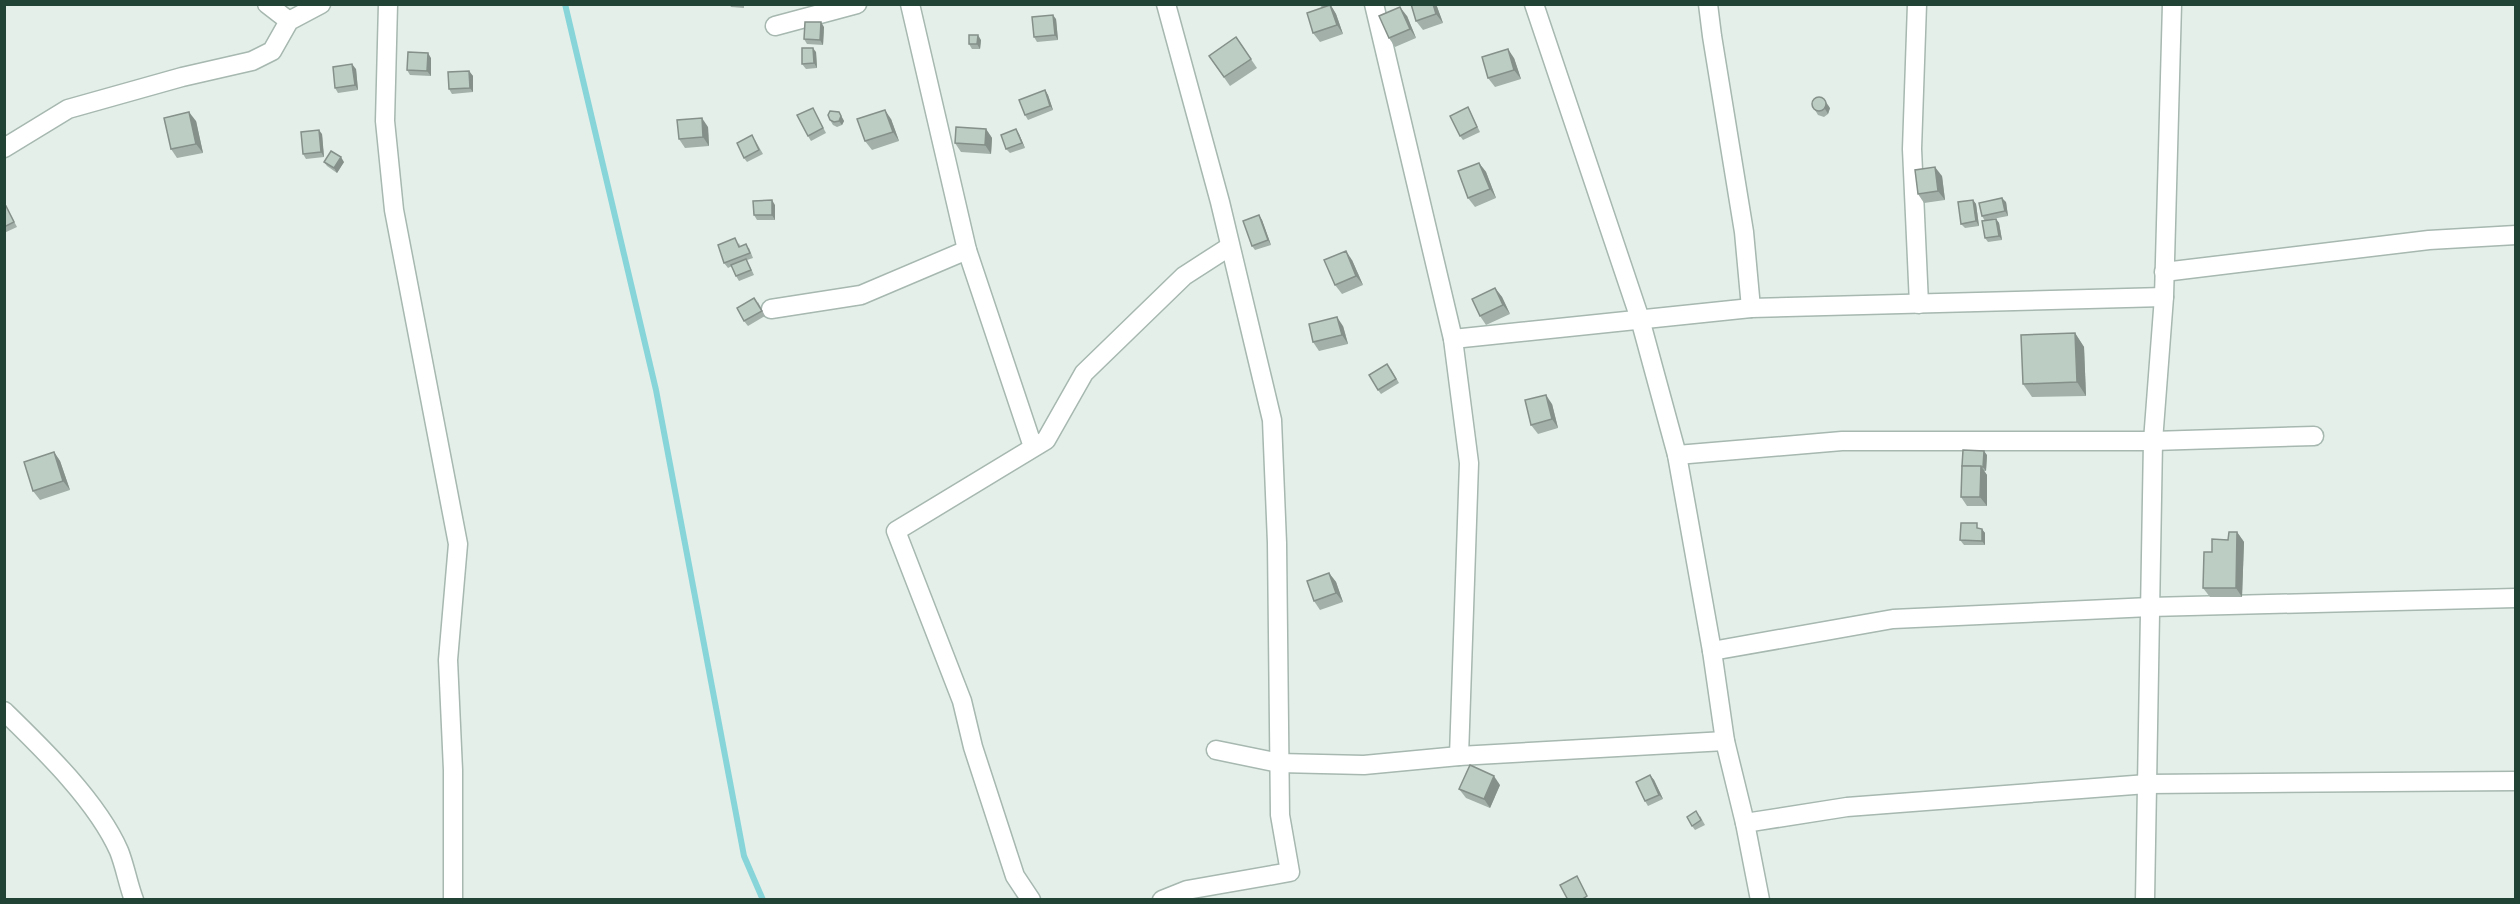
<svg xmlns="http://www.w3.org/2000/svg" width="2520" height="904" font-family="'Archivo Narrow',sans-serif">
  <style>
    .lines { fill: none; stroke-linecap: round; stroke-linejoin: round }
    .stream { stroke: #87d5d9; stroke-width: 6 }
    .minor-casing { stroke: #a6b8b0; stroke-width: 21 }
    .minor { stroke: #fff; stroke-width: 18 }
    .wall { fill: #a2b0a9 }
    .shaded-wall { fill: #849089 }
    .building { fill: #bccdc4; stroke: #849089; stroke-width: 1.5 }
  </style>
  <rect width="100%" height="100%" fill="#e4efe9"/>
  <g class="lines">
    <path class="stream" d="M565 4 656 390 744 856 763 900"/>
    <defs>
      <g id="minor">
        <path d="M267 4 289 21"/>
        <path d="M388 4 385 121 394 210 458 544 448 660 453 770V900"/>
        <path d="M910 4 967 250 1033 447"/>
        <path d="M1374 4 1453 339 1469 463 1459 756"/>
        <path d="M1534 4 1640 319 1677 455 1712 651 1725 741 1745 823 1760 900"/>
        <path d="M1708 4 1712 36 1744 232 1751 308"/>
        <path d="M1917 4 1912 149 1919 304"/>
        <path d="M775 26 857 4"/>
        <path d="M4 148 68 109 182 77 252 61 272 51 289 21 321 4"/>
        <path d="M2164 272 2429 240 2516 235"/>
        <path d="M771 309 861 295 967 250"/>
        <path d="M1453 339 1751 308 2164 297"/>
        <path d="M1677 455 1842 441H2153L2314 436"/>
        <path d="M1712 651 1893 619 2150 607 2516 598"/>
        <path d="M4 711C43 749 97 801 119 851 125 866 128 884 134 900"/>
        <path d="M1216 750 1279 763 1364 765 1459 756 1725 741"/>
        <path d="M1745 823 1847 807 2147 784 2516 781"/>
        <path d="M1031 900 1015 876 973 747 962 701 896 531 1046 440 1084 373 1184 276 1229 247"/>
        <path d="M1162 900 1187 890 1290 872 1280 815 1277 543 1272 420 1220 202 1166 4"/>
        <path d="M2145 900 2153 441 2164 297 2172 4"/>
      </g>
    </defs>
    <use href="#minor" class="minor-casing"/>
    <use href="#minor" class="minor"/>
  </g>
  <g class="wall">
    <path d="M729 4H744V8L731 7Z"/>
    <path d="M1320 4H1330L1336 14 1343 34 1320 42 1313 33 1322 8Z"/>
    <path d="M1436 4 1443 23 1423 30 1416 21Z"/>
    <path d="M1407 16 1416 38 1395 47 1389 38Z"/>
    <path d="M1056 19 1058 40 1037 42 1034 37Z"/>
    <path d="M824 27 823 45 807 44 804 39Z"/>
    <path d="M1236 37 1257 68 1230 86 1209 56Z"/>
    <path d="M981 40 980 49H972L969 44Z"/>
    <path d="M816 52 817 68 806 69 802 64Z"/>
    <path d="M431 58V76L410 75 407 70Z"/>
    <path d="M1514 58 1521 79 1495 87 1488 78Z"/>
    <path d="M356 69 358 90 338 93 335 88Z"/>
    <path d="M469 71 473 76V92L452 94 449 89Z"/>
    <path d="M1045 90 1048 95 1053 110 1028 120 1025 115Z"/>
    <path d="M1468 107 1480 132 1463 140 1460 136Z"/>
    <path d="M813 108 826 133 811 141 808 136Z"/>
    <path d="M1830 108 1828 114 1824 117 1818 115 1815 110Z"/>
    <path d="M839 112 844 121 842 125 837 127 833 125 830 120Z"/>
    <path d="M891 119 899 141 872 150 865 141Z"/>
    <path d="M196 121 203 153 177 158 171 149Z"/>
    <path d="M708 127 709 146 685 148 679 139Z"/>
    <path d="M986 129 992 138 991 154 961 152 955 143Z"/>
    <path d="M1016 129 1019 134 1025 148 1010 153 1006 149Z"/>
    <path d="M322 134 324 157 306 159 303 154Z"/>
    <path d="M755 140 763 154 747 162 744 158Z"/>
    <path d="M324 162H344L337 173 327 166Z"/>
    <path d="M1479 163 1486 172 1496 198 1475 207 1468 198Z"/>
    <path d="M1942 176 1945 200 1924 203 1918 194Z"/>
    <path d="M1973 200 1976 204 1979 226 1965 228 1961 224Z"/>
    <path d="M2006 202 2008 216 1987 220 1996 219 1999 223 2002 240 1988 242 1985 238V221L1982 216Z"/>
    <path d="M775 205V220H757L754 215Z"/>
    <path d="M6 206 17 227 4 233V207Z"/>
    <path d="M1259 215 1262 220 1271 245 1255 250 1252 246Z"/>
    <path d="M739 243 740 246 749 248 753 258 747 260 754 275 739 281 736 276 732 266 728 268 724 263Z"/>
    <path d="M1352 260 1363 285 1342 294 1335 285Z"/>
    <path d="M1495 288 1502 297 1510 314 1486 325 1480 316Z"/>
    <path d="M758 302 765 316 748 326 744 321Z"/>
    <path d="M1343 326 1348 344 1319 351 1313 342Z"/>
    <path d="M2075 333 2084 347 2086 396 2032 397 2023 384Z"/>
    <path d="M1391 369 1399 383 1381 394 1378 390Z"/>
    <path d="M1552 404 1558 428 1538 434 1531 425Z"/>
    <path d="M54 452 60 461 70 490 40 500 33 491Z"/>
    <path d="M1987 455 1986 471H1984L1987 475V506H1967L1961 497Z"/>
    <path d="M1980 528 1985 533V545H1964L1960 540Z"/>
    <path d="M2237 532 2244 542 2242 597H2210L2203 588 2212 552Z"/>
    <path d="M1329 573 1336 582 1343 602 1320 610 1314 601Z"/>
    <path d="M1650 775 1654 780 1663 799 1648 806 1645 801Z"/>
    <path d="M1500 785 1490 808 1466 798 1459 789Z"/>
    <path d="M1700 816 1705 825 1695 830 1692 826Z"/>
  </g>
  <g class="shaded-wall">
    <path d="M1329 4H1330L1336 14 1343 34 1337 25 1331 7Z"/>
    <path d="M1433 4H1436L1443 23 1436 14Z"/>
    <path d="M1400 7 1407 16 1416 38 1410 29Z"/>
    <path d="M1053 15 1056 19 1058 40 1055 35Z"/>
    <path d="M821 22 824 27 823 45 820 40Z"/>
    <path d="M978 35 981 40 980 49 977 44Z"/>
    <path d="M813 48 816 52 817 68 814 63Z"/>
    <path d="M1508 49 1514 58 1521 79 1514 70Z"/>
    <path d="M428 53 431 58V76L427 71Z"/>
    <path d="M352 64 356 69 358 90 355 85Z"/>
    <path d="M469 71 473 76V92L470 88Z"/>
    <path d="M1045 90 1048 95 1053 110 1050 106Z"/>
    <path d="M1824 99 1830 108 1828 114 1825 109Z"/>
    <path d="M885 110 891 119 899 141 893 132Z"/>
    <path d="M189 112 196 121 203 153 196 144Z"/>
    <path d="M839 112 844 121 842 125 839 121Z"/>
    <path d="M702 118 708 127 709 146 703 137Z"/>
    <path d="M986 129 992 138 991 154 985 145Z"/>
    <path d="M1016 129 1019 134 1025 148 1022 143Z"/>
    <path d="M319 130 322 134 324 157 321 152Z"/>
    <path d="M341 157 344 162 337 173 334 168Z"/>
    <path d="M1479 163 1486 172 1496 198 1490 189Z"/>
    <path d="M1935 167 1942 176 1945 200 1938 191Z"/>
    <path d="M2002 198 2006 202 2008 216 2005 211Z"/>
    <path d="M772 200 775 205V220L772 215Z"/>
    <path d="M1973 200 1976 204 1979 226 1976 221Z"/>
    <path d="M1259 215 1262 220 1271 245 1268 240Z"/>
    <path d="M1996 219 1999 223 2002 240 1999 236Z"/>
    <path d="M1346 251 1352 260 1363 285 1356 276Z"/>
    <path d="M1495 288 1502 297 1510 314 1503 305Z"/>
    <path d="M1337 317 1343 326 1348 344 1342 335Z"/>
    <path d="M2075 333 2084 347 2086 396 2077 382Z"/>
    <path d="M1546 395 1552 404 1558 428 1552 419Z"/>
    <path d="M1984 451 1987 455 1986 471 1983 467Z"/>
    <path d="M54 452 60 461 70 490 63 481Z"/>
    <path d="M1981 466 1987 475V506L1980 497Z"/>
    <path d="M1982 529 1985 533V545L1982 541Z"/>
    <path d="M2237 532 2244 542 2242 597 2236 588Z"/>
    <path d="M1329 573 1336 582 1343 602 1336 593Z"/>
    <path d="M1650 775 1654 780 1663 799 1659 795Z"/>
    <path d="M1494 776 1500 785 1490 808 1484 799Z"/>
  </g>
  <g class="building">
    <path d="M1411 4H1433L1436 14 1416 21Z"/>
    <path d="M1330 5 1337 25 1313 33 1307 13Z"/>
    <path d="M1400 7 1410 29 1389 38 1379 16Z"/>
    <path d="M1053 15 1055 35 1034 37 1032 17Z"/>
    <path d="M805 22H821L820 40 804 39Z"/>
    <path d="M969 35H978L977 44H969Z"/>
    <path d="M1236 37 1251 59 1224 77 1209 56Z"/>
    <path d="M802 48H813L814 63 802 64Z"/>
    <path d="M1508 49 1514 70 1488 78 1482 57Z"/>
    <path d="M408 52 428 53 427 71 407 70Z"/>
    <path d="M352 64 355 85 335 88 333 67Z"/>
    <path d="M469 71 470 88 449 89 448 72Z"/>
    <path d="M1045 90 1050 106 1025 115 1019 100Z"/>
    <circle cx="1819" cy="104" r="7"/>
    <path d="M1468 107 1477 127 1460 136 1450 116Z"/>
    <path d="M813 108 823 128 808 136 797 115Z"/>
    <path d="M885 110 893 132 865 141 857 119Z"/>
    <path d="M830 111 839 112 841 116 839 121 834 122 830 120 828 115Z"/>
    <path d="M189 112 196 144 171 149 164 118Z"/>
    <path d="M702 118 703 137 679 139 677 120Z"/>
    <path d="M956 127 986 129 985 145 955 143Z"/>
    <path d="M1016 129 1022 143 1006 149 1001 135Z"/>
    <path d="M319 130 321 152 303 154 301 132Z"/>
    <path d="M752 135 759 150 744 158 737 143Z"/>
    <path d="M331 151 341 157 334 168 324 162Z"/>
    <path d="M1479 163 1490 189 1468 198 1458 171Z"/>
    <path d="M1935 167 1938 191 1918 194 1915 170Z"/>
    <path d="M2002 198 2005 211 1982 216 1979 203Z"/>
    <path d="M772 200V215H754L753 201Z"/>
    <path d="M1973 200 1976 221 1961 224 1958 202Z"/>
    <path d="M6 206 14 222 4 227V207Z"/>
    <path d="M1259 215 1268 240 1252 246 1243 221Z"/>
    <path d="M1996 219 1999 236 1985 238 1982 221Z"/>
    <path d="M735 238 739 247 746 244 750 253 724 263 718 245Z"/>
    <path d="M1346 251 1356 276 1335 285 1324 260Z"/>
    <path d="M746 259 751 270 736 276 731 265Z"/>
    <path d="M1495 288 1503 305 1480 316 1472 299Z"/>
    <path d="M754 298 762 311 744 321 737 308Z"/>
    <path d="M1337 317 1342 335 1313 342 1309 324Z"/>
    <path d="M2075 333 2077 382 2023 384 2021 335Z"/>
    <path d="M1387 364 1396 379 1378 390 1369 375Z"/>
    <path d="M1546 395 1552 419 1531 425 1525 400Z"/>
    <path d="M1963 450 1984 451 1983 467 1962 466Z"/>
    <path d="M54 452 63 481 33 491 24 462Z"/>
    <path d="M1962 466H1981L1980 497H1961Z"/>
    <path d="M1961 523H1977V528L1982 529V541L1960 540Z"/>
    <path d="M2229 532H2237L2236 588H2203L2204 552H2212V539L2228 540Z"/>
    <path d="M1329 573 1336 593 1314 601 1307 581Z"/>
    <path d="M1470 765 1494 776 1484 799 1459 789Z"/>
    <path d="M1650 775 1659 795 1645 801 1636 782Z"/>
    <path d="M1696 811 1701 820 1692 826 1687 817Z"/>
    <path d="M1577 876 1587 896 1581 900H1568L1560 885Z"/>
  </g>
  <rect width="2520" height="904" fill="none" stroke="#214336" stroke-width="12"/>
</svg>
